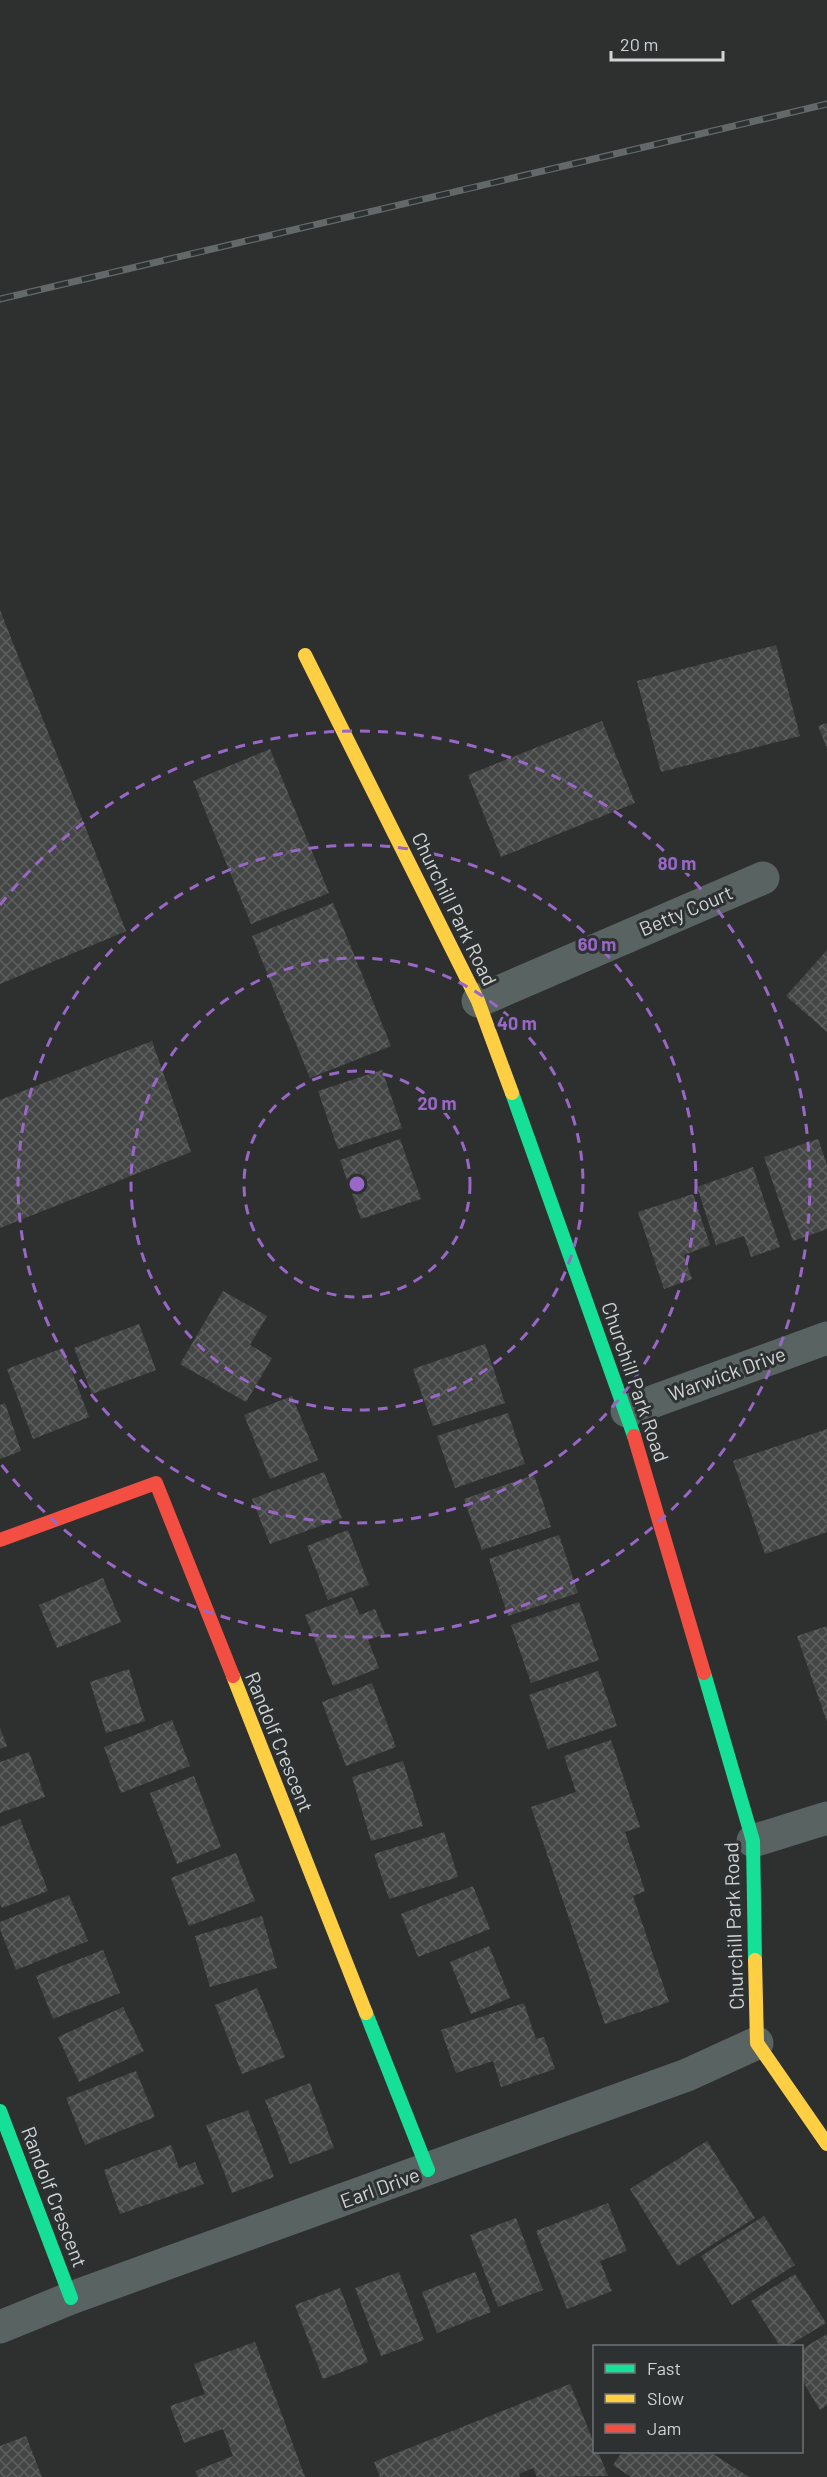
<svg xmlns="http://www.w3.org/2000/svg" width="827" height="2477" font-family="Barlow,sans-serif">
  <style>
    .building { fill: url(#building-cross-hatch) }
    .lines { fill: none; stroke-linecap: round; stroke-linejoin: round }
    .street { stroke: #596362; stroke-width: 33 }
    .fast { stroke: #16e098; stroke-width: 14 }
    .slow { stroke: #ffcf43; stroke-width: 14 }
    .jam { stroke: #f24e42; stroke-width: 14 }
    .rail-casing { stroke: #636968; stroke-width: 7 }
    .rail { stroke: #2d3131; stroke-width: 4.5; stroke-dasharray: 14; stroke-linecap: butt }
    .ring { fill: none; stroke: #9967c6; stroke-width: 3; stroke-dasharray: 10 8 }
    .labels { text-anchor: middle; stroke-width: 6; stroke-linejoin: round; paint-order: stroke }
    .street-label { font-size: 20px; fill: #d1d4d4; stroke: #2d3131 }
    .centre { fill: #9967c6; stroke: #2d3131; stroke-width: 3 }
    .ring-label { font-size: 18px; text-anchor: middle; font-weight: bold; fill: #9967c6; stroke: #2d3131; stroke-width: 6; stroke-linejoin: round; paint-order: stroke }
  </style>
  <defs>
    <pattern id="building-cross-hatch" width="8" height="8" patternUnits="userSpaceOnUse" patternTransform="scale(1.5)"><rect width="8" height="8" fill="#444646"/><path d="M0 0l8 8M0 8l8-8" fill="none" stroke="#5e6060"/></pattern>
  </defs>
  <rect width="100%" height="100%" fill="#2e3030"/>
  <g class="building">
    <path d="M0 610 126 931 0 984Z"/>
    <path d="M776 645 800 736 661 772 637 681Z"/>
    <path d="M602 721 635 803 501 857 468 775Z"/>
    <path d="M827 723V748L818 726Z"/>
    <path d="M270 749 329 893 251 924 193 781Z"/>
    <path d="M333 903 391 1046 310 1078 252 936Z"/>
    <path d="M827 950V1032L786 996Z"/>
    <path d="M152 1041 191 1152 0 1228V1100Z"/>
    <path d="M382 1070 402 1128 338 1149 318 1091Z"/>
    <path d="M400 1139 421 1199 361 1219 340 1160Z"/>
    <path d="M818 1139 827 1165V1229L793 1241 764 1157Z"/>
    <path d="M753 1167 780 1247 751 1257 744 1236 716 1245 697 1187Z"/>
    <path d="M693 1194 710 1245 684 1255 692 1279 664 1289 638 1212Z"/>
    <path d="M223 1291 267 1316 250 1345 272 1358 246 1402 180 1364Z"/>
    <path d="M139 1324 156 1370 92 1394 74 1348Z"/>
    <path d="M485 1344 505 1403 433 1426 413 1369Z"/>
    <path d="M63 1348 89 1417 33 1439 7 1369Z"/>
    <path d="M292 1396 318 1460 270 1479 244 1415Z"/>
    <path d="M5 1403 21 1451 0 1459V1405Z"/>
    <path d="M508 1413 525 1464 455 1488 437 1436Z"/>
    <path d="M827 1429V1532L765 1554 733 1461Z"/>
    <path d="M324 1472 342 1518 270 1544 252 1499Z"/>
    <path d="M534 1475 551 1527 482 1550 464 1499Z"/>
    <path d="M348 1530 369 1585 328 1600 307 1546Z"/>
    <path d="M559 1535 578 1593 508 1616 489 1559Z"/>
    <path d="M103 1578 121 1622 57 1648 39 1605Z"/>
    <path d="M352 1597 360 1615 375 1609 385 1634 368 1640 379 1668 333 1686 305 1615Z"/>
    <path d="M579 1602 599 1660 531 1683 511 1625Z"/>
    <path d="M827 1626V1722L797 1636Z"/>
    <path d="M129 1669 145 1721 106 1733 90 1682Z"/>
    <path d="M598 1671 617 1726 548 1749 529 1695Z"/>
    <path d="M372 1683 396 1747 346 1766 322 1702Z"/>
    <path d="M172 1720 190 1766 121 1793 104 1747Z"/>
    <path d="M0 1728 7 1746 0 1749Z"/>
    <path d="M611 1740 640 1827 625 1832 645 1891 633 1896 669 2002 605 2024 531 1807 576 1792 564 1756Z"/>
    <path d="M29 1752 45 1797 0 1813V1762Z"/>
    <path d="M403 1761 423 1826 371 1841 352 1777Z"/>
    <path d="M194 1776 221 1847 177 1864 150 1793Z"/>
    <path d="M20 1819 48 1891 2 1908 0 1904V1827Z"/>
    <path d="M444 1832 458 1877 389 1899 374 1854Z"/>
    <path d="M236 1853 255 1901 189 1926 171 1878Z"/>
    <path d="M473 1886 490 1929 418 1957 401 1914Z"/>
    <path d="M69 1895 88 1941 16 1970 0 1929V1922Z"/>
    <path d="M262 1916 277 1968 210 1987 195 1936Z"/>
    <path d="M489 1946 510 1998 471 2014 450 1962Z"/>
    <path d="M103 1950 120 1993 53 2019 36 1976Z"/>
    <path d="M257 1988 285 2057 242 2074 215 2005Z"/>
    <path d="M524 2003 536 2039 544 2037 555 2069 501 2087 493 2061 456 2073 441 2030Z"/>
    <path d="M123 2007 144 2051 79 2082 58 2037Z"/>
    <path d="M136 2071 155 2117 85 2145 66 2098Z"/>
    <path d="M310 2083 334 2148 290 2164 265 2100Z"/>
    <path d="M248 2110 274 2177 232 2193 206 2125Z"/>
    <path d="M707 2141 755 2218 678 2266 630 2189Z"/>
    <path d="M171 2145 179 2168 195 2162 204 2184 120 2214 104 2170Z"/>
    <path d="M608 2203 627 2251 600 2261 612 2291 567 2309 536 2231Z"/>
    <path d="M764 2216 795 2265 732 2305 701 2256Z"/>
    <path d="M516 2218 543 2290 498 2307 470 2235Z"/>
    <path d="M399 2272 424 2340 381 2356 355 2288Z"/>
    <path d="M475 2272 491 2312 437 2333 422 2292Z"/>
    <path d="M795 2274 826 2323 788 2346H780L751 2301Z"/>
    <path d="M340 2288 368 2362 323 2379 295 2305Z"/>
    <path d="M827 2334V2405L820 2410 802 2380V2349Z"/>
    <path d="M255 2342 305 2477H198L195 2471 233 2456 223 2429 184 2443 170 2406 205 2394 194 2364Z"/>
    <path d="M570 2384 594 2443V2452H598L608 2476 537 2477 533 2468 519 2474 520 2477H380L374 2462Z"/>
    <path d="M26 2436 42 2477H0V2446Z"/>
    <path d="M622 2452H710L749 2477H631L613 2465Z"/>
  </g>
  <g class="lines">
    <g class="street">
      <path d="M478 1001 763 878"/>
      <path d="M627 1411 827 1338"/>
      <path d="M753 1841 827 1818"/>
      <path d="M0 2327 71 2298 687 2075 757 2043"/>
    </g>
    <g class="fast">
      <path d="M512 1093 634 1436"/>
      <path d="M704 1673 753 1841 755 1960"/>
      <path d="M366 2013 428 2170"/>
      <path d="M0 2111 71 2298"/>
    </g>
    <g class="slow">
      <path d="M305 655 478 1001 512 1093"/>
      <path d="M233 1676 366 2013"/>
      <path d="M755 1960 757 2043 827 2144"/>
    </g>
    <g class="jam">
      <path d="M634 1436 704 1673"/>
      <path d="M0 1540 156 1483 233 1676"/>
    </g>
    <defs>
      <path id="rail" d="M0 299 827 104"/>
    </defs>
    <use href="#rail" class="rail-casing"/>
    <use href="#rail" class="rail"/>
  </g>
  <g class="ring">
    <circle cx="357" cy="1184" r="113"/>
    <circle cx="357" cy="1184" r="226"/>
    <circle cx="357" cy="1184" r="339"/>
    <path d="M0 905A453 453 0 1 1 0 1463"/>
  </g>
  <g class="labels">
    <g class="street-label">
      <text transform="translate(454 909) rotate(64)" y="7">Churchill Park Road</text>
      <text transform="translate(686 911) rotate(-23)" y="7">Betty Court</text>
      <text transform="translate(727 1374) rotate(-20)" y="7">Warwick Drive</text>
      <text transform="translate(635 1382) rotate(71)" y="7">Churchill Park Road</text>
      <text transform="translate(279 1742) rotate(68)" y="7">Randolf Crescent</text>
      <text transform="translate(734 1926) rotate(-92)" y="7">Churchill Park Road</text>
      <text transform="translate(380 2188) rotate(-20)" y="7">Earl Drive</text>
      <text transform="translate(54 2197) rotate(69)" y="7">Randolf Crescent</text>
    </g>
  </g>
  <circle cx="357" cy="1184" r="9" class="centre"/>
  <g class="ring-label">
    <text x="677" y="870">80 m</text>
    <text x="597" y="951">60 m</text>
    <text x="517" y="1030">40 m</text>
    <text x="437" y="1110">20 m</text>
  </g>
  <rect x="593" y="2345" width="210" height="108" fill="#2d3131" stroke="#6f7272" stroke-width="1.5"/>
  <rect x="605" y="2364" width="30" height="9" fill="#16e098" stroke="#6f7272" stroke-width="1.5"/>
  <text x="647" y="2375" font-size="18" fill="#d1d4d4">Fast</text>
  <rect x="605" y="2394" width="30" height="9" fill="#ffcf43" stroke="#6f7272" stroke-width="1.5"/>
  <text x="647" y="2405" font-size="18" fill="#d1d4d4">Slow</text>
  <rect x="605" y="2424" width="30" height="9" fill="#f24e42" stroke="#6f7272" stroke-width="1.5"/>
  <text x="647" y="2435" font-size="18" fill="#d1d4d4">Jam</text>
  <path d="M611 51v9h112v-9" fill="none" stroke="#d1d4d4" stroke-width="3"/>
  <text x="620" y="51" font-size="18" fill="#d1d4d4" stroke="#2d3131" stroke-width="4.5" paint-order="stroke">20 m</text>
</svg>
